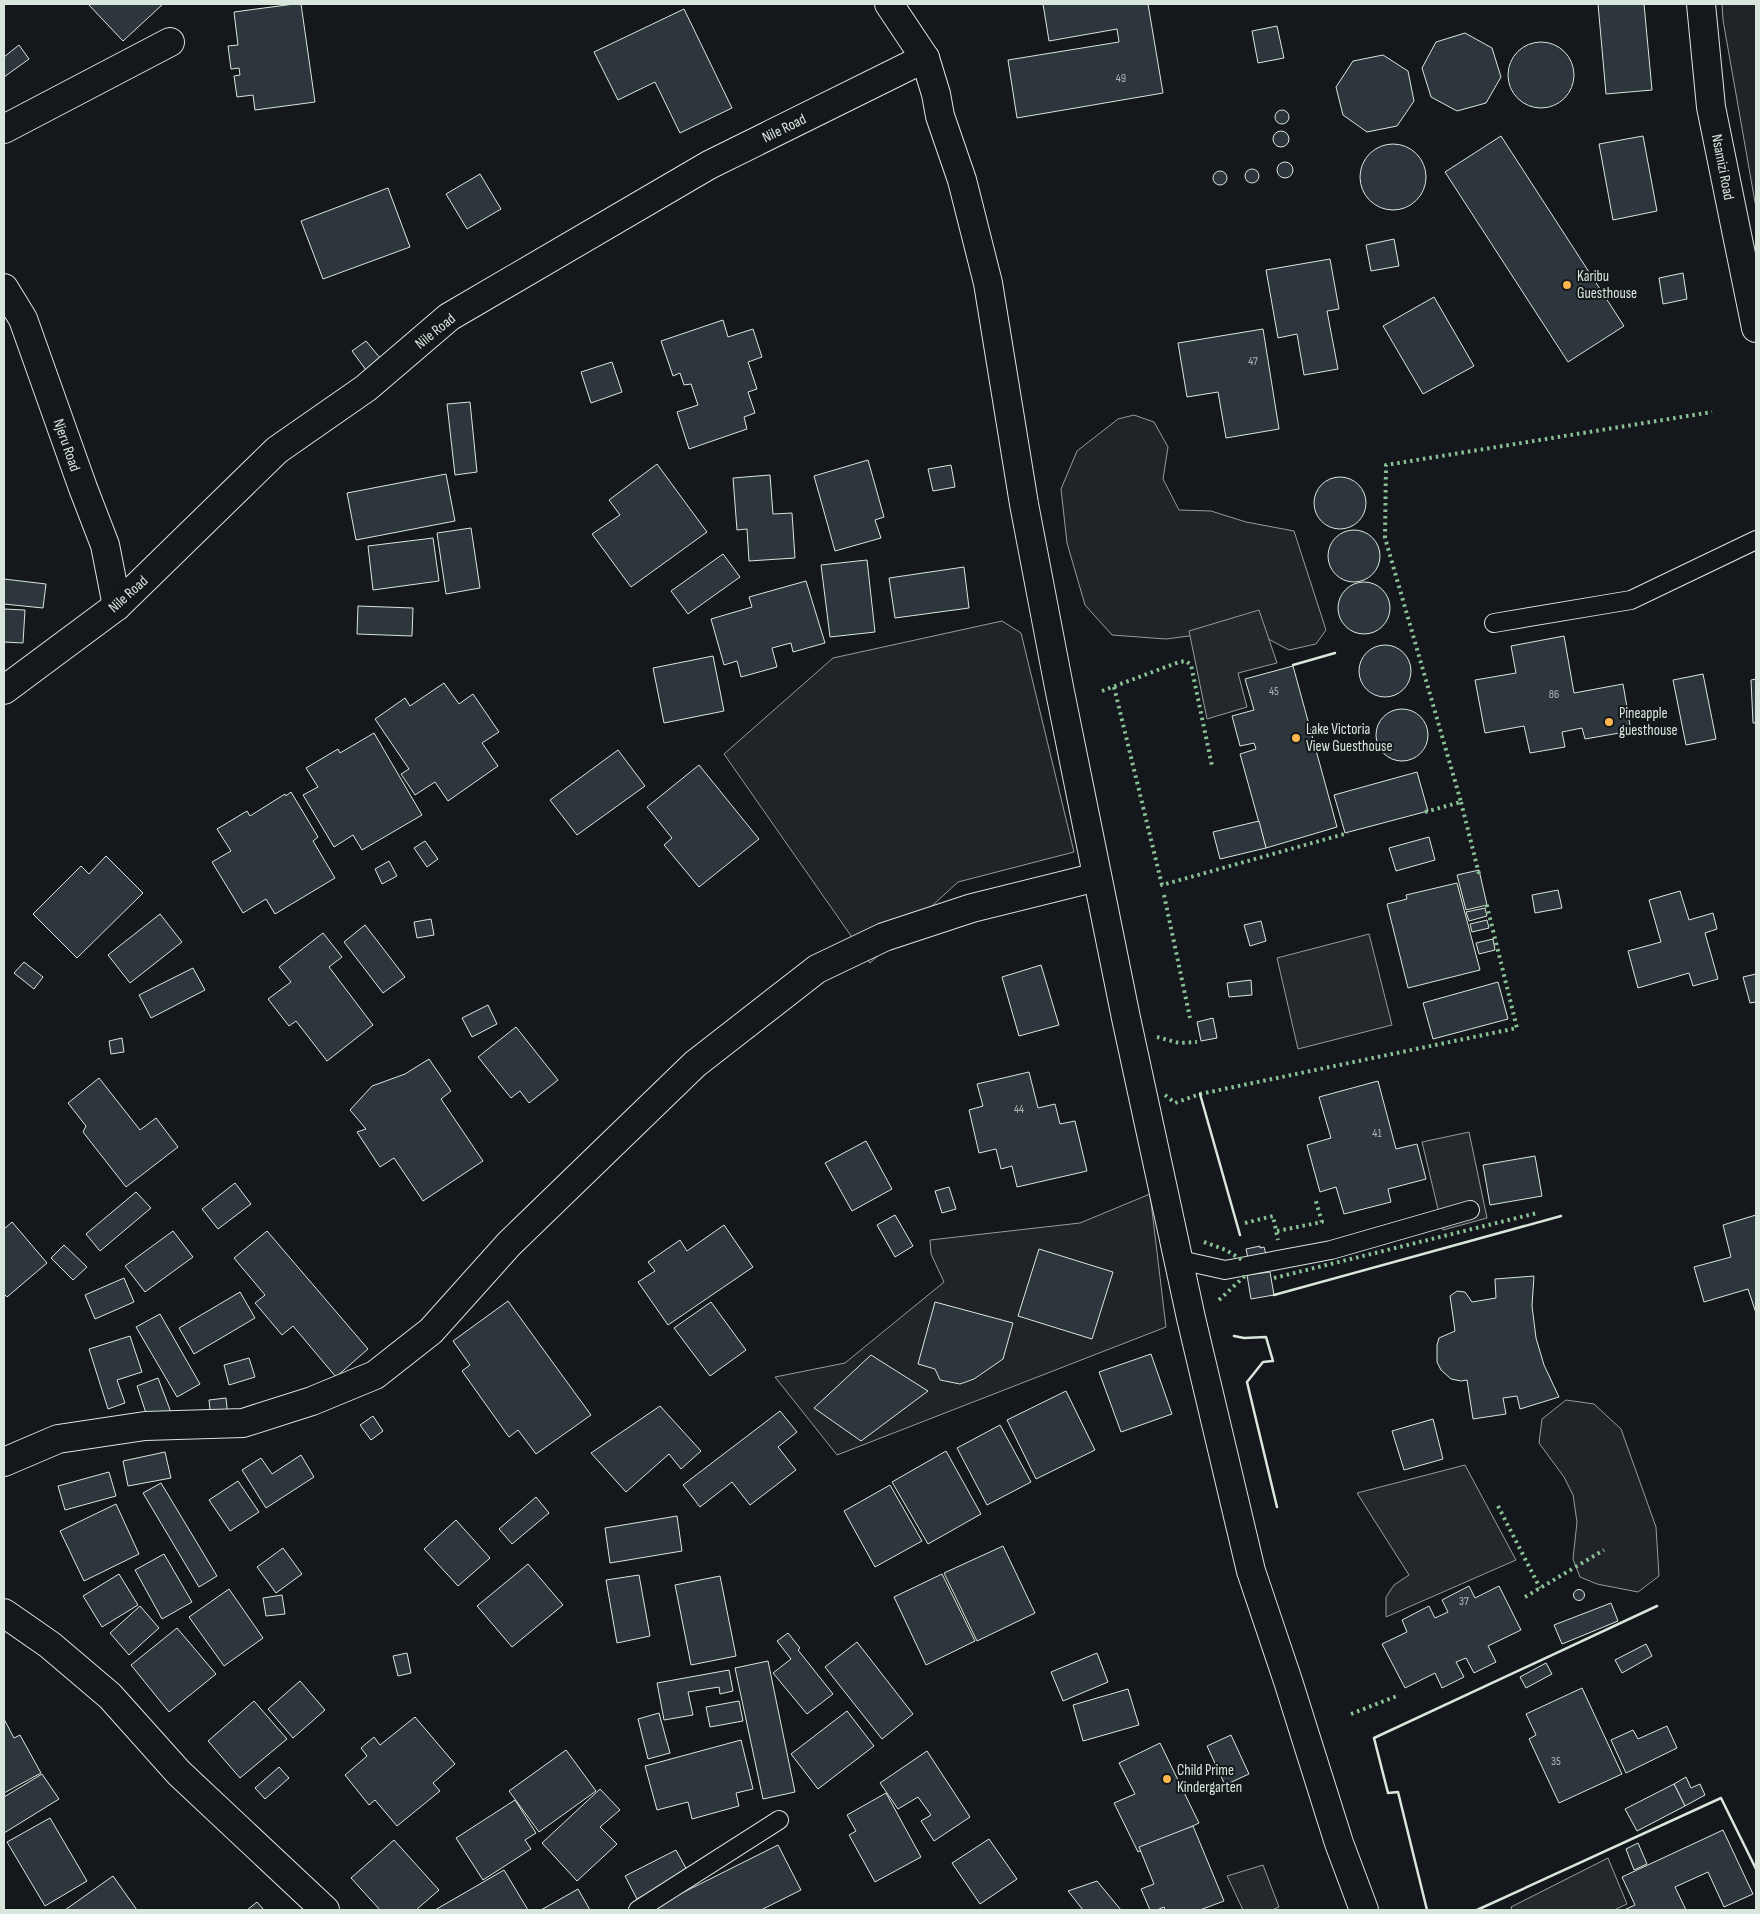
<svg xmlns="http://www.w3.org/2000/svg" width="1760" height="1914" font-family="'Sofia Sans Condensed',sans-serif">
  <style>
    .green { fill: #202428; stroke: #939e99 }
    .parking { fill: #24282b; stroke: #939e99 }
    .building { fill: #2c363c; stroke: #d8e6dc }
    .lines { fill: none; stroke-linecap: round; stroke-linejoin: round }
    .lane-casing { stroke: #d8e6dc; stroke-width: 20 }
    .street-casing { stroke: #d8e6dc; stroke-width: 30 }
    .secondary-casing { stroke: #d8e6dc; stroke-width: 30 }
    .lane { stroke: #14181c; stroke-width: 18 }
    .street { stroke: #14181c; stroke-width: 28 }
    .secondary { stroke: #14181c; stroke-width: 28 }
    .hedge { stroke: #8ac095; stroke-width: 4; stroke-dasharray: 2.5 4; stroke-linecap: butt }
    .wall { stroke: #d8e6dc; stroke-width: 2.5 }
    .poi-dot { fill: #ffb74d; stroke: #14181c; stroke-width: 2 }
    .labels { text-anchor: middle; stroke-width: 4; stroke-linejoin: round; paint-order: stroke }
    .number-label { font-size: 12px; fill: #adbab4 }
    .street-label { font-size: 15px; fill: #d8e6dc; stroke: #14181c }
    .poi-label { font-size: 15px; fill: #d8e6dc; stroke: #14181c; text-anchor: start }
  </style>
  <rect width="100%" height="100%" fill="#14181c"/>
  <g class="green">
    <path d="M1722 4H1756V208L1723 20Z"/>
    <path d="M1134 415 1154 422 1168 447 1163 479 1179 510 1211 511 1246 522 1294 531 1326 630 1316 644 1289 650 1244 626 1219 632 1166 639 1112 635 1085 605 1067 543 1061 489 1077 451 1118 419Z"/>
    <path d="M1002 621 1021 633 1074 852 958 882 870 963 724 754 833 658Z"/>
    <path d="M1150 1194 1166 1327 837 1455 775 1377 845 1363 944 1282 931 1254 930 1240 1080 1223Z"/>
    <path d="M1566 1400 1594 1404 1621 1429 1656 1527 1659 1576 1638 1592 1597 1584 1580 1577 1573 1559 1577 1522 1573 1495 1564 1477 1539 1443 1542 1419Z"/>
  </g>
  <g class="parking">
    <path d="M1259 610 1277 663 1238 673 1247 707 1207 719 1189 631Z"/>
    <path d="M1369 934 1392 1025 1298 1049 1277 958Z"/>
    <path d="M1469 1132 1487 1218 1443 1230 1422 1142Z"/>
    <path d="M1465 1465 1516 1560 1386 1617V1597L1394 1585 1409 1575 1357 1493Z"/>
    <path d="M1608 1858 1627 1904 1614 1910H1512L1511 1907Z"/>
    <path d="M1263 1865 1279 1907 1272 1910H1243L1227 1876Z"/>
  </g>
  <g class="building">
    <path d="M88 4H163L123 41Z"/>
    <path d="M294 4H301L315 102 255 110 253 95 237 97 234 76 240 75 239 68 231 69 228 46 238 45 234 12Z"/>
    <path d="M1043 4H1148L1163 93 1017 118 1008 60 1119 42 1117 29 1049 41Z"/>
    <path d="M1598 4H1644L1652 90 1606 94Z"/>
    <path d="M684 9 732 108 680 133 655 82 618 100 594 52Z"/>
    <path d="M1277 26 1284 58 1258 63 1252 31Z"/>
    <path d="M1465 33 1492 48 1501 77 1486 103 1457 111 1431 97 1422 68 1436 42Z"/>
    <circle cx="1541" cy="75" r="33"/>
    <path d="M19 45 29 59 4 77V57Z"/>
    <path d="M1383 55 1408 71 1414 101 1397 126 1367 132 1343 115 1336 87 1353 61Z"/>
    <circle cx="1282" cy="117" r="7"/>
    <circle cx="1281" cy="139" r="8"/>
    <path d="M1501 136 1624 326 1568 362 1445 172Z"/>
    <path d="M1643 136 1657 211 1613 220 1599 144Z"/>
    <circle cx="1393" cy="177" r="33"/>
    <circle cx="1285" cy="170" r="8"/>
    <circle cx="1252" cy="176" r="7"/>
    <circle cx="1220" cy="178" r="7"/>
    <path d="M480 174 501 209 467 229 446 194Z"/>
    <path d="M388 188 410 247 323 279 301 221Z"/>
    <path d="M1394 239 1399 266 1371 271 1366 245Z"/>
    <path d="M1330 259 1339 309 1327 311 1338 369 1304 375 1297 334 1278 338 1266 270Z"/>
    <path d="M1683 273 1687 299 1663 304 1659 278Z"/>
    <path d="M1434 297 1474 366 1423 394 1383 326Z"/>
    <path d="M723 320 728 337 753 329 762 357 748 362 757 389 748 392 755 413 744 417 747 429 689 449 677 412 698 405 691 384 684 385 680 373 673 376 661 341Z"/>
    <path d="M1263 329 1279 429 1226 438 1218 392 1187 397 1178 343Z"/>
    <path d="M366 341 381 359 366 370 352 351Z"/>
    <path d="M612 362 622 392 591 403 581 372Z"/>
    <path d="M470 402 477 472 455 475 447 404Z"/>
    <path d="M868 460 884 517 875 520 881 538 835 551 814 476Z"/>
    <path d="M657 464 707 532 631 587 592 534 620 515 609 500Z"/>
    <path d="M951 465 955 487 933 491 928 469Z"/>
    <path d="M446 474 455 521 356 540 347 493Z"/>
    <path d="M770 475 773 514 792 513 795 558 749 561 747 529 737 530 733 478Z"/>
    <circle cx="1340" cy="503" r="26"/>
    <path d="M471 528 480 588 446 594 437 533Z"/>
    <circle cx="1354" cy="556" r="26"/>
    <path d="M433 538 439 581 373 590 368 546Z"/>
    <path d="M723 554 740 577 688 614 671 591Z"/>
    <path d="M867 560 875 632 830 637 821 565Z"/>
    <path d="M964 567 969 608 895 618 889 578Z"/>
    <path d="M4 579 46 584 43 608 4 604Z"/>
    <path d="M806 581 825 643 793 652 791 643 772 648 777 667 741 677 737 661 724 665 711 619 752 607 749 597Z"/>
    <circle cx="1364" cy="608" r="26"/>
    <path d="M358 606 413 608 412 636 357 634Z"/>
    <path d="M4 609 25 610 23 643 4 642Z"/>
    <path d="M1564 636 1574 693 1623 684 1631 731 1585 739 1582 728 1562 732 1565 747 1530 753 1524 726 1485 733 1475 680 1516 673 1511 646Z"/>
    <circle cx="1385" cy="671" r="26"/>
    <path d="M713 656 724 711 664 723 653 668Z"/>
    <path d="M1293 666 1337 827 1266 848 1240 754 1256 749 1254 743 1240 746 1232 716 1254 710 1245 679Z"/>
    <path d="M1703 674 1716 739 1686 745 1673 680Z"/>
    <path d="M1756 679V723H1753L1751 680Z"/>
    <path d="M444 683 459 704 473 694 499 732 482 743 498 766 448 801 435 782 415 795 401 774 409 769 375 719 405 698 410 706Z"/>
    <circle cx="1402" cy="735" r="26"/>
    <path d="M374 733 422 815 362 850 353 835 334 847 303 795 318 787 306 768 338 749 340 753Z"/>
    <path d="M618 750 645 786 577 835 550 800Z"/>
    <path d="M699 765 759 839 699 887 664 845 672 838 647 807Z"/>
    <path d="M1417 772 1428 811 1345 833 1334 795Z"/>
    <path d="M291 792 318 837 313 841 335 878 275 914 266 899 243 913 212 862 231 851 217 829 247 811 250 816 285 794 286 796Z"/>
    <path d="M1259 821 1266 848 1220 859 1213 832Z"/>
    <path d="M1429 837 1435 860 1396 871 1389 848Z"/>
    <path d="M425 841 438 859 427 867 414 848Z"/>
    <path d="M106 856 143 893 77 958 33 914 81 866 89 874Z"/>
    <path d="M389 861 397 876 382 884 375 869Z"/>
    <path d="M1479 870 1487 905 1466 910 1457 875Z"/>
    <path d="M1457 883 1480 970 1408 988 1387 904 1407 899 1406 895Z"/>
    <path d="M1558 890 1562 908 1535 913 1532 895Z"/>
    <path d="M1680 891 1689 920 1713 913 1717 929 1705 933 1718 979 1693 986 1689 973 1638 988 1628 951 1661 942 1649 900Z"/>
    <path d="M1485 908 1487 916 1469 921 1466 912Z"/>
    <path d="M160 914 182 942 130 983 108 955Z"/>
    <path d="M431 919 434 935 417 938 414 922Z"/>
    <path d="M1487 920 1489 928 1472 932 1470 924Z"/>
    <path d="M1261 921 1266 941 1250 946 1244 925Z"/>
    <path d="M365 925 405 977 383 993 344 942Z"/>
    <path d="M323 933 342 957 329 967 373 1025 327 1061 296 1021 289 1026 268 999 291 982 279 967Z"/>
    <path d="M1493 939 1495 950 1479 954 1476 943Z"/>
    <path d="M24 962 43 977 34 989 14 973Z"/>
    <path d="M1041 965 1059 1025 1019 1036 1002 977Z"/>
    <path d="M193 968 205 990 151 1018 139 995Z"/>
    <path d="M1756 974V1002L1750 1003 1743 977Z"/>
    <path d="M1251 980 1252 995 1229 997 1227 983Z"/>
    <path d="M1498 982 1508 1019 1433 1039 1423 1003Z"/>
    <path d="M488 1005 497 1024 472 1037 462 1018Z"/>
    <path d="M1213 1018 1217 1038 1201 1041 1197 1022Z"/>
    <path d="M516 1027 558 1080 529 1103 520 1091 511 1098 478 1057Z"/>
    <path d="M122 1038 124 1052 111 1054 109 1041Z"/>
    <path d="M429 1059 451 1091 441 1099 483 1161 423 1201 394 1158 380 1167 357 1132 366 1129 350 1110 372 1086 405 1074Z"/>
    <path d="M1029 1072 1038 1108 1055 1104 1060 1124 1075 1121 1087 1171 1017 1187 1012 1166 1001 1169 996 1149 979 1153 969 1110 983 1106 977 1084Z"/>
    <path d="M99 1078 140 1130 156 1118 178 1147 126 1187 83 1132 86 1126 68 1103Z"/>
    <path d="M1378 1081 1396 1149 1417 1144 1426 1179 1388 1189 1391 1202 1344 1214 1336 1187 1320 1192 1307 1145 1331 1138 1319 1097Z"/>
    <path d="M866 1141 892 1189 852 1211 825 1163Z"/>
    <path d="M1535 1156 1542 1196 1490 1205 1483 1165Z"/>
    <path d="M235 1183 251 1204 218 1229 202 1209Z"/>
    <path d="M949 1187 956 1209 942 1213 935 1191Z"/>
    <path d="M136 1192 151 1208 100 1251 86 1234Z"/>
    <path d="M895 1215 913 1246 895 1257 877 1225Z"/>
    <path d="M1756 1215V1313L1748 1289 1704 1302 1694 1267 1731 1257 1723 1225Z"/>
    <path d="M12 1222 47 1263 7 1297 4 1294V1229Z"/>
    <path d="M724 1225 753 1267 668 1325 638 1282 655 1271 648 1262 680 1240 687 1251Z"/>
    <path d="M173 1231 193 1257 145 1292 125 1266Z"/>
    <path d="M267 1231 368 1349 336 1377 293 1326 282 1335 255 1303 265 1295 234 1258Z"/>
    <path d="M64 1245 87 1267 73 1280 51 1258Z"/>
    <path d="M1260 1246V1248L1264 1247 1267 1258 1249 1263 1246 1249Z"/>
    <path d="M1039 1249 1113 1272 1092 1339 1018 1316Z"/>
    <path d="M1270 1272 1274 1295 1251 1299 1247 1275Z"/>
    <path d="M1534 1276 1532 1306 1536 1338 1544 1365 1559 1397 1520 1409 1517 1396 1503 1398 1506 1414 1473 1419 1467 1380 1461 1381 1451 1379 1441 1370 1437 1362V1345L1439 1338 1455 1331 1450 1296 1457 1291 1465 1292 1472 1302 1496 1298 1495 1279Z"/>
    <path d="M124 1278 134 1302 95 1319 85 1295Z"/>
    <path d="M240 1292 255 1318 194 1354 179 1328Z"/>
    <path d="M508 1301 591 1415 536 1454 518 1430 509 1437 462 1371 470 1365 453 1341Z"/>
    <path d="M711 1302 746 1350 710 1376 674 1328Z"/>
    <path d="M935 1302 1013 1323 1003 1359 974 1379 960 1384 940 1380 935 1369 918 1364Z"/>
    <path d="M160 1314 200 1384 177 1397 136 1327Z"/>
    <path d="M130 1336 142 1372 117 1380 125 1403 108 1409 89 1349Z"/>
    <path d="M1151 1354 1172 1414 1121 1432 1099 1372Z"/>
    <path d="M871 1355 928 1391 861 1441 814 1408Z"/>
    <path d="M249 1358 255 1377 229 1385 224 1365Z"/>
    <path d="M158 1378 172 1415 149 1422 137 1386Z"/>
    <path d="M1066 1391 1095 1450 1036 1479 1007 1420Z"/>
    <path d="M226 1398 228 1417 211 1419 209 1400Z"/>
    <path d="M660 1406 701 1451 681 1469 669 1454 626 1492 591 1453Z"/>
    <path d="M780 1411 797 1432 778 1447 796 1470 750 1505 732 1482 700 1507 683 1485Z"/>
    <path d="M373 1416 383 1431 371 1440 360 1425Z"/>
    <path d="M1433 1419 1443 1459 1404 1470 1392 1431Z"/>
    <path d="M1000 1425 1031 1482 987 1505 957 1448Z"/>
    <path d="M946 1451 981 1514 928 1544 892 1482Z"/>
    <path d="M165 1452 171 1478 128 1486 123 1461Z"/>
    <path d="M301 1455 314 1477 266 1508 242 1470 261 1458 272 1474Z"/>
    <path d="M109 1472 116 1496 65 1510 58 1486Z"/>
    <path d="M238 1481 259 1512 230 1531 209 1500Z"/>
    <path d="M161 1483 217 1576 199 1587 143 1493Z"/>
    <path d="M890 1485 922 1541 875 1567 844 1511Z"/>
    <path d="M536 1497 549 1513 512 1544 499 1529Z"/>
    <path d="M116 1504 139 1554 84 1581 60 1531Z"/>
    <path d="M677 1516 682 1551 610 1563 605 1528Z"/>
    <path d="M456 1520 490 1558 458 1586 424 1549Z"/>
    <path d="M1003 1546 1035 1613 977 1641 944 1573Z"/>
    <path d="M283 1548 302 1574 276 1593 257 1567Z"/>
    <path d="M164 1554 192 1602 162 1619 135 1570Z"/>
    <path d="M528 1564 563 1605 512 1647 477 1606Z"/>
    <path d="M119 1574 138 1605 102 1627 83 1596Z"/>
    <path d="M942 1574 975 1641 926 1665 894 1597Z"/>
    <path d="M639 1575 650 1636 617 1643 606 1580Z"/>
    <path d="M720 1576 736 1656 691 1665 675 1585Z"/>
    <path d="M1469 1586 1475 1598 1499 1586 1521 1630 1488 1646 1496 1662 1474 1673 1466 1658 1456 1662 1464 1677 1442 1688 1435 1673 1405 1688 1382 1644 1407 1632 1402 1620 1429 1606 1435 1618 1448 1612 1442 1600Z"/>
    <path d="M229 1589 263 1638 224 1666 189 1617Z"/>
    <circle cx="1579" cy="1595" r="5.5"/>
    <path d="M282 1595 285 1614 266 1616 263 1598Z"/>
    <path d="M1611 1603 1618 1621 1562 1644 1554 1625Z"/>
    <path d="M140 1606 159 1628 129 1655 110 1633Z"/>
    <path d="M177 1628 216 1674 169 1712 131 1665Z"/>
    <path d="M788 1633 800 1648 798 1650 833 1694 807 1714 773 1673 791 1659 777 1641Z"/>
    <path d="M857 1642 913 1714 882 1739 825 1667Z"/>
    <path d="M1646 1644 1652 1656 1622 1673 1615 1660Z"/>
    <path d="M407 1653 411 1673 398 1676 393 1656Z"/>
    <path d="M1097 1653 1108 1682 1063 1701 1051 1672Z"/>
    <path d="M768 1661 795 1792 763 1799 735 1668Z"/>
    <path d="M1546 1663 1552 1674 1526 1688 1520 1677Z"/>
    <path d="M729 1670 733 1691 720 1694 719 1687 688 1692 693 1715 664 1720 657 1683Z"/>
    <path d="M300 1681 325 1710 293 1738 268 1709Z"/>
    <path d="M1582 1688 1622 1774 1559 1803 1529 1739 1536 1735 1526 1714Z"/>
    <path d="M1128 1689 1139 1725 1083 1741 1073 1705Z"/>
    <path d="M254 1701 287 1739 240 1778 208 1741Z"/>
    <path d="M739 1701 743 1721 710 1727 706 1707Z"/>
    <path d="M847 1711 874 1746 818 1789 791 1754Z"/>
    <path d="M659 1713 670 1753 648 1759 638 1719Z"/>
    <path d="M415 1717 455 1764 433 1783 440 1791 397 1826 375 1800 369 1805 345 1775 367 1756 361 1748 374 1737 380 1745Z"/>
    <path d="M4 1719 14 1738 20 1735 41 1773 4 1793Z"/>
    <path d="M1667 1726 1677 1748 1626 1773 1611 1740 1633 1730 1638 1739Z"/>
    <path d="M1231 1735 1249 1774 1225 1785 1207 1746Z"/>
    <path d="M741 1740 753 1789 736 1793 739 1806 692 1819 688 1802 657 1810 645 1766Z"/>
    <path d="M1160 1743 1199 1823 1138 1852 1114 1803 1135 1794 1119 1763Z"/>
    <path d="M566 1750 596 1791 539 1832 509 1791Z"/>
    <path d="M927 1751 970 1817 934 1841 921 1821 931 1815 918 1797 898 1809 880 1783Z"/>
    <path d="M279 1767 289 1778 265 1799 255 1788Z"/>
    <path d="M42 1774 59 1799 4 1833V1797Z"/>
    <path d="M1686 1777 1691 1788 1700 1784 1705 1795 1685 1806 1674 1784Z"/>
    <path d="M1674 1784 1685 1806 1637 1831 1625 1809Z"/>
    <path d="M600 1789 620 1810 600 1827 617 1844 577 1881 542 1843Z"/>
    <path d="M886 1793 921 1857 875 1882 849 1835 856 1831 847 1815Z"/>
    <path d="M515 1800 536 1833 525 1840 531 1849 483 1880 456 1838Z"/>
    <path d="M50 1818 87 1881 45 1906 7 1842Z"/>
    <path d="M1193 1826 1224 1901 1200 1910H1165L1164 1907 1157 1910H1150L1141 1889 1154 1884 1139 1847Z"/>
    <path d="M1723 1830 1753 1894 1724 1907 1708 1872 1675 1887 1686 1910H1624L1635 1905 1622 1877Z"/>
    <path d="M989 1839 1017 1879 980 1904 952 1863Z"/>
    <path d="M394 1840 439 1890 416 1910H380L351 1878Z"/>
    <path d="M1638 1843 1647 1864 1634 1870 1626 1849Z"/>
    <path d="M778 1845 801 1890 761 1910H658L656 1906Z"/>
    <path d="M676 1850 688 1872 637 1899 625 1876Z"/>
    <path d="M504 1870 528 1910H435Z"/>
    <path d="M113 1876 137 1910H65Z"/>
    <path d="M1097 1881 1121 1910H1083L1068 1891Z"/>
    <path d="M578 1889 590 1910H541Z"/>
    <path d="M257 1902 264 1910H247Z"/>
  </g>
  <g class="lines">
    <defs>
      <g id="lane">
        <path d="M1494 623 1631 600 1756 540"/>
        <path d="M1180 1260 1225 1270 1331 1250 1470 1210"/>
        <path d="M638 1910 779 1820"/>
      </g>
      <g id="street">
        <path d="M4 129 170 42"/>
        <path d="M4 288 23 319 83 488 105 545 117 606"/>
        <path d="M4 690 117 606 277 450 366 388 449 317 709 165 925 58"/>
        <path d="M4 1462 58 1439 145 1426 243 1423 312 1401 375 1375 431 1331 509 1244 695 1064 817 969 884 937 972 908 1097 877"/>
        <path d="M4 1613 50 1645 110 1696 179 1773 325 1910"/>
      </g>
      <g id="secondary">
        <path d="M889 4 925 58 936 94 940 116 962 180 988 283 1024 504 1059 687 1126 1018 1191 1318 1251 1571 1288 1681 1339 1843 1364 1910"/>
        <path d="M1701 4 1711 107 1756 328"/>
      </g>
    </defs>
    <use href="#lane" class="lane-casing"/>
    <use href="#street" class="street-casing"/>
    <use href="#secondary" class="secondary-casing"/>
    <use href="#lane" class="lane"/>
    <use href="#street" class="street"/>
    <use href="#secondary" class="secondary"/>
    <g class="hedge">
      <path d="M1114 687 1162 885 1348 833"/>
      <path d="M1102 691 1179 662 1186 661 1191 665 1212 766"/>
      <path d="M1461 802 1479 874"/>
      <path d="M1425 812 1461 802 1385 538 1386 465 1712 412"/>
      <path d="M1164 895 1190 1018"/>
      <path d="M1157 1037 1179 1043 1197 1042"/>
      <path d="M1165 1095 1175 1103 1200 1094 1517 1028 1486 902"/>
      <path d="M1245 1223 1273 1216 1278 1240"/>
      <path d="M1277 1231 1322 1222 1315 1198"/>
      <path d="M1204 1242 1226 1250 1242 1260"/>
      <path d="M1274 1278 1537 1213"/>
      <path d="M1219 1300 1247 1274"/>
      <path d="M1498 1506 1540 1588"/>
      <path d="M1525 1597 1604 1550"/>
      <path d="M1351 1714 1397 1696"/>
    </g>
    <g class="wall">
      <path d="M1293 665 1335 653"/>
      <path d="M1200 1094 1240 1235"/>
      <path d="M1274 1295 1561 1216"/>
      <path d="M1234 1336 1244 1338 1266 1337 1273 1361 1263 1362 1247 1382 1277 1507"/>
      <path d="M1427 1910 1398 1792 1388 1793 1374 1738 1657 1606"/>
      <path d="M1477 1910 1721 1798 1756 1869"/>
    </g>
  </g>
  <g class="poi-dot">
    <circle cx="1567" cy="285" r="5"/>
    <circle cx="1609" cy="722" r="5"/>
    <circle cx="1296" cy="738" r="5"/>
    <circle cx="1167" cy="1779" r="5"/>
  </g>
  <g class="labels">
    <g class="number-label">
      <text x="1121" y="82">49</text>
      <text x="1253" y="365">47</text>
      <text x="1274" y="695">45</text>
      <text x="1554" y="698">86</text>
      <text x="1019" y="1113">44</text>
      <text x="1377" y="1137">41</text>
      <text x="1464" y="1605">37</text>
      <text x="1556" y="1765">35</text>
    </g>
    <g class="street-label">
      <text transform="translate(784 128) rotate(-26)" y="5">Nile Road</text>
      <text transform="translate(1723 167) rotate(79)" y="5">Nsamizi Road</text>
      <text transform="translate(435 331) rotate(-39)" y="5">Nile Road</text>
      <text transform="translate(67 445) rotate(71)" y="5">Njeru Road</text>
      <text transform="translate(128 594) rotate(-42)" y="5">Nile Road</text>
    </g>
    <g class="poi-label">
      <text x="1577" y="281">Karibu<tspan x="1577" dy="17">Guesthouse</tspan></text>
      <text x="1619" y="718">Pineapple<tspan x="1619" dy="17">guesthouse</tspan></text>
      <text x="1306" y="734">Lake Victoria<tspan x="1306" dy="17">View Guesthouse</tspan></text>
      <text x="1177" y="1775">Child Prime<tspan x="1177" dy="17">Kindergarten</tspan></text>
    </g>
  </g>
  <rect width="1760" height="1914" fill="none" stroke="#d8e6dc" stroke-width="10"/>
</svg>
